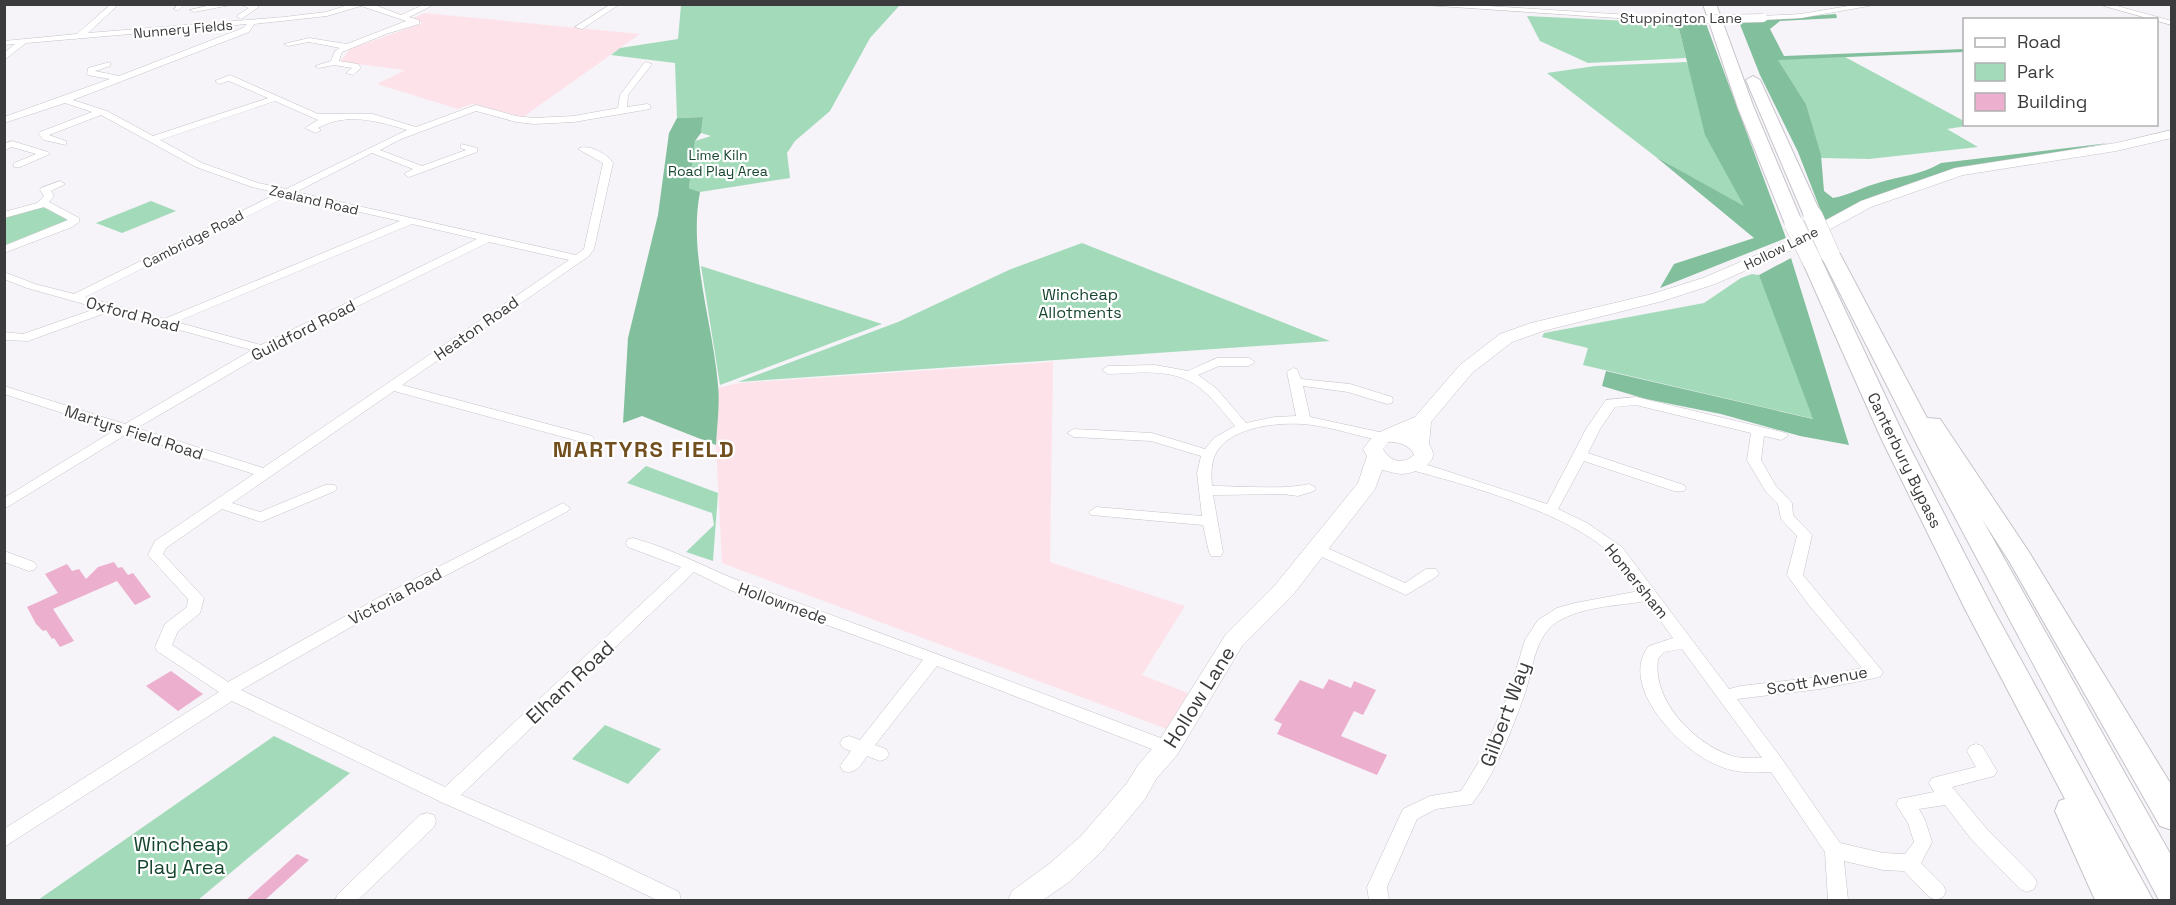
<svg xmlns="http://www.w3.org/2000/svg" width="2176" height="905" font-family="'Space Grotesk',sans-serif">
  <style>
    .education { fill: #fde3e9 }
    .green { fill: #a3dbba }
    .forest { fill: #82bf9c }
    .building { fill: #ecafce }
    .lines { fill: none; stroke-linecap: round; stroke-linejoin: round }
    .street-casing { stroke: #c6c3c9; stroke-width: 1 }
    .secondary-casing { stroke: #c6c3c9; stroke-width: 1 }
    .highway-casing { stroke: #c6c3c9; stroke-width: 2 }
    .street { fill: #fff; fill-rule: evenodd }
    .secondary { fill: #fff; fill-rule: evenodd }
    .highway { fill: #fff; fill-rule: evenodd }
    .street-bridge-casing { stroke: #c6c3c9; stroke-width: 9; stroke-linecap: butt }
    .highway-bridge-casing { stroke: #c6c3c9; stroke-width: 20; stroke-linecap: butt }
    .street-bridge { stroke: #fff; stroke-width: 8 }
    .highway-bridge { stroke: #fff; stroke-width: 19 }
    .labels { text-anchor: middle; stroke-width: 4.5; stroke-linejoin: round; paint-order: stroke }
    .far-street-label { font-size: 14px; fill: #3b3a3d; stroke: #fff }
    .far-park-label { font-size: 14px; fill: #17462f; stroke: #fff }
    .park-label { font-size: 16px; fill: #17462f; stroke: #fff }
    .street-label { font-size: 16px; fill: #3b3a3d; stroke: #fff }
    .near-street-label { font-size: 20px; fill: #3b3a3d; stroke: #fff }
    .near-park-label { font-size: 20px; fill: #17462f; stroke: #fff }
    .district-label { font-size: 22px; font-weight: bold; letter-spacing: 1.5px; fill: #724f1e; stroke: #fff }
  </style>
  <rect width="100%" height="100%" fill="#f6f3f9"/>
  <g class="education">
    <path d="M424 13 640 34 523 117 472 104 458 109 377 84 405 70 340 62 350 49 423 23 412 19Z"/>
    <path d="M1053 362 1050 562 1185 606 1142 675 1188 693 1167 729 722 563 716 445 717 388 739 383Z"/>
  </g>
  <g class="green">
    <path d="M681 5H900L870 38 830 111 795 141 787 153 790 178 700 192 689 188 695 141 711 136 701 133 703 117 677 118 675 63 611 55 620 48 678 39Z"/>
    <path d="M1527 16 1650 22 1679 29 1686 58 1588 63 1540 41Z"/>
    <path d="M1845 57 1964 121V124L1973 125 1947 129 1978 147 1869 159 1821 158 1806 104 1777 59Z"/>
    <path d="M1687 62 1745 207 1656 157 1547 73 1595 66Z"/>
    <path d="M151 201 176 211 122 233 96 223Z"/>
    <path d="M40 206 70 219 5 245V218Z"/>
    <path d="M1082 243 1330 341 738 382 898 322 1011 269Z"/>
    <path d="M701 266 882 324 720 385Z"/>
    <path d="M1752 274 1759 275 1780 319 1814 419 1583 365 1588 348 1542 337 1544 333 1704 303 1741 278Z"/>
    <path d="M646 466 718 493 713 561 686 552 714 525 712 513 627 483Z"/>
    <path d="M605 725 661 749 628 784 572 759Z"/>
    <path d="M274 736 350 773 198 900H38Z"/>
  </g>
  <g class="forest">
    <path d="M1836 14 1837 18 1780 21 1770 29 1784 56 1964 49V52L1778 60 1806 104 1821 155 1824 191 1833 198C1849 195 1863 187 1878 183 1900 176 1921 175 1941 163L2109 143 1957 170 1826 224 1798 152 1760 75 1739 22Z"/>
    <path d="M1705 21 1786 238 1660 288 1674 264 1754 238 1656 157 1744 206 1705 135 1679 29 1650 22Z"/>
    <path d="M703 117 701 133 695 141 689 188 700 192C688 253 713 324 718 385 720 404 717 425 716 445L642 416 623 423 628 338 658 215 669 133 677 118Z"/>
    <path d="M1791 258 1849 445 1800 436 1721 414 1646 399 1602 386 1606 371 1813 419 1759 275Z"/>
  </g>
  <g class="building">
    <path d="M114 562 118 568 122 567 128 575 133 573 151 597 135 605 117 581 53 609 74 641 60 647 54 638 52 639 46 630 43 631 36 624 27 607 58 593 45 574 67 564 72 571 79 569 86 579 98 567Z"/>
    <path d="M171 671 203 694 178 711 146 686Z"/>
    <path d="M1329 679 1351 688 1354 681 1376 690 1363 715 1354 711 1341 736 1387 755 1377 775 1277 734 1282 724 1274 720 1300 680 1323 689Z"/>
    <path d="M297 854 309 860 265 900H246Z"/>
  </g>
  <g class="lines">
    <defs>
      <g id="street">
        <path d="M111 4H119L88 33 284 17 326 12 351 4H372L401 15 425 4H435L409 17 419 20V24L386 34 342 52 339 61 358 64 361 68 353 75 346 73 352 68 334 65 319 68 315 66 331 61 335 51 340 48 309 42 288 46 284 44 309 38 347 44 406 21 361 6 327 16 254 24 249 32 73 100 107 111 153 136 268 98 229 81 219 84 215 81 230 75 318 114H373L416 127 476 105 516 116 534 118 574 116 618 108 620 95 645 62 652 64 628 95 627 107 647 104 650 105V109L574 122 534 124 516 122 476 111 401 139 380 150 422 166 466 150 461 148V144L477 148V152L409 177 404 174 413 169 372 153 296 192 576 255 584 249 603 163 578 149C587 143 608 154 613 163L594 249 589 256 402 385 592 436 594 439 592 442H582L394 391 232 503 260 512 325 485H335L337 488 335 491 261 522 222 509 166 548 163 554 204 598 200 613 178 631 172 645 228 682 376 599 563 503 570 508 568 511 386 607 241 690 445 787 681 567 628 547 626 543 628 539 633 538C677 550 717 574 760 589 898 639 1036 691 1174 743L1177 748 1174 753 1168 755 1162 753 937 666 875 745 886 749 889 754 886 759 880 761 867 756C860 766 855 775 843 771L840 766 851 751 843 748 840 743 843 738 849 736 860 740 923 660 730 590 694 572 461 795 604 856 679 892 681 900H657L590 868 441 802 232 701 4 847V829L219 692 157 651 155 647 165 624 187 607 188 599 148 555 155 541 254 474 127 434 4 509V498L115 430 4 394V386L125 424 252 350 111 311 28 341 4 340V332L23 334 98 308 27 288 4 279V272L35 284 74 294 278 193 252 187 196 167 101 115 49 135 66 141V145L44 140 38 134 40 132 92 112 65 103 4 123V117L110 79 87 75 88 68 110 62V66L95 71 119 76 243 28 247 24 26 43 4 60V53L15 44 4 45V41L77 34ZM275 101 318 120 305 128 316 133 321 130 318 128C346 112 378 121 407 130L286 189 258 183 202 163 160 140ZM288 196 400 221 164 319 85 297ZM412 224 477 239 261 345 176 322ZM489 242 569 260 263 468 137 428 286 341Z"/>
        <path d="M178 4H185L178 11 174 9Z"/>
        <path d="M215 4H236L194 12 190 10Z"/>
        <path d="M239 4H254L259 7 241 19 237 17 238 15 249 8Z"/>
        <path d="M611 4H620L582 29 575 27Z"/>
        <path d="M1409 4H1457L1677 18 1681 20 1677 22Z"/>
        <path d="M1860 4H1880L1801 18 1763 20 1759 18 1763 16 1801 14Z"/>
        <path d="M2097 4H2110L2172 21V25Z"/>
        <path d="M12 141 48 152 50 154 20 167H14V163L36 154 12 147 4 150V144Z"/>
        <path d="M60 181 65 184 51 191 54 196 49 202 79 218V222L72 227 4 253V246L68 220 44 207 4 218V212L37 203 44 196 40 190 41 188Z"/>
        <path d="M1217 358H1249L1255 362 1249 366H1219L1198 375 1216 388 1246 423 1275 417 1296 416 1287 372 1293 368 1297 369 1301 379 1350 384 1392 397 1393 400 1392 403 1387 404 1348 392 1303 386 1310 417 1384 433 1391 437 1384 441C1360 437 1336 428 1312 425 1284 421 1229 425 1215 455 1211 465 1211 475 1212 486 1239 486 1285 490 1309 484L1316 488 1314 491 1298 496 1283 494 1213 495 1223 552 1221 556H1211L1209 552 1203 525 1091 515 1089 512 1096 507 1202 516 1197 473 1201 456 1151 441 1074 437 1067 433 1074 429 1152 433 1205 449 1214 438 1235 426C1224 413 1213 398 1200 388 1174 367 1139 373 1108 374L1102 370 1108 366 1155 365 1188 371Z"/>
        <path d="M1636 397 1786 433 1788 436 1781 440 1764 436 1761 460 1776 486 1792 503 1793 515 1812 535 1803 575 1883 672 1881 676 1875 678 1820 689 1737 699 1782 759 1840 843 1883 853 1905 854 1914 842 1908 823 1896 804 1899 799 1934 792 1929 783 1932 778 1976 767 1967 751 1970 746 1976 744 1982 746 1997 771 1994 776 1952 787 1986 828 2034 877 2037 883 2034 889 2027 892 2020 889 1972 840 1945 805 1919 809 1925 820 1932 842 1921 863 1943 885 1946 891 1943 897 1936 900 1929 897 1904 871 1883 870 1844 861 1848 900H1828L1825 852 1771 772C1752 773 1734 773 1717 765 1681 751 1617 685 1649 646L1673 638 1646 601C1617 606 1583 606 1557 622 1533 638 1533 672 1524 696 1511 732 1495 774 1472 804L1436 809 1417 819 1387 887 1389 900H1369L1367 887 1403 809 1430 796 1461 791 1480 760 1509 693 1525 640 1538 620 1557 608 1575 603 1639 591C1630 579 1622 565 1611 554 1569 513 1465 484 1407 469L1405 466 1412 462 1431 466 1547 504 1586 429 1606 400ZM1636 405 1751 433 1747 460 1766 492 1778 504 1781 519 1797 536 1787 575 1808 604 1862 668 1820 677 1740 686 1729 689 1622 547 1587 523 1558 509 1584 461 1674 491H1684L1686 488 1684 485 1588 453 1600 429 1615 407ZM1682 649 1762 758C1751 758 1739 759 1729 755 1693 742 1652 700 1658 659L1664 652Z"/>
        <path d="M1316 543 1405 583 1426 569H1436L1439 573 1436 577 1406 595 1311 552 1309 548 1311 544Z"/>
        <path d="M4 551 34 562 37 566 34 570 29 571 4 562Z"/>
        <path d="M427 813 434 815 436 821 434 827 358 900H335L338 894 420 815Z"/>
      </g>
      <path id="secondary" d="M2172 130V138L2116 151 1963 175 1871 207 1792 250 1715 284 1663 301 1543 331 1512 342 1472 373 1431 422 1429 445C1443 462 1417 473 1402 474 1395 474 1389 471 1382 470L1375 489 1292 596 1242 646 1177 755 1156 779 1145 799 1101 852 1069 882 1043 900H1008L1012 891 1049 864 1081 836 1127 783 1138 765 1159 741 1226 634 1276 584 1358 483 1367 456 1363 449 1375 434 1415 417 1460 365 1500 334 1531 323 1652 294 1703 278 1782 244 1861 201 1955 168 2116 143ZM1388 442C1398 441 1411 446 1414 455 1403 465 1390 462 1383 449Z"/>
      <g id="highway">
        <path d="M1703 4H1716L1754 108 1803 224 1801 228H1787L1785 224 1738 108Z"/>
        <path d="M1753 76 1760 80 1822 216 1819 220H1807L1804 216 1746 80Z"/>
        <path d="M1830 248 1837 250 1840 254 1927 418 1940 419 2029 552 2172 786V830L2160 826 2009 561 1982 519 2172 857V900H2159L1933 476 1820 254 1823 250Z"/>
        <path d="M1812 255 1819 257 1822 261 1905 438 1993 609 2153 900H2095L2055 811 2059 801 2065 799 1965 609 1881 438 1802 261 1805 257Z"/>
      </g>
    </defs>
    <use href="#street" class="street-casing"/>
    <use href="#secondary" class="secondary-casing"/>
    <use href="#highway" class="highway-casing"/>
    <use href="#street" class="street"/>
    <use href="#secondary" class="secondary"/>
    <use href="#highway" class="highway"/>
    <defs>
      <path id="street-bridge" d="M1677 20 1763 18"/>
      <g id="highway-bridge">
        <path d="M1813 216 1830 254"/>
        <path d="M1794 224 1812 261"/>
      </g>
    </defs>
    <use href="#street-bridge" class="street-bridge-casing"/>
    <use href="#highway-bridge" class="highway-bridge-casing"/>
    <use href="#street-bridge" class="street-bridge"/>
    <use href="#highway-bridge" class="highway-bridge"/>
  </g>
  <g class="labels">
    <g class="far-street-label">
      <text x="1681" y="23">Stuppington Lane</text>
      <text transform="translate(183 29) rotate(-5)" y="5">Nunnery Fields</text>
      <text transform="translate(314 200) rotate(13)" y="5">Zealand Road</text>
      <text transform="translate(193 239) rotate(-27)" y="5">Cambridge Road</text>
      <text transform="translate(1781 248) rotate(-26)" y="5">Hollow Lane</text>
    </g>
    <g class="far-park-label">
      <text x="718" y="160">Lime Kiln<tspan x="718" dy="16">Road Play Area</tspan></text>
    </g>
    <g class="park-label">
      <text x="1080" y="300">Wincheap<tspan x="1080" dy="18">Allotments</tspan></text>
    </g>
    <g class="street-label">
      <text transform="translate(133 314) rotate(15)" y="6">Oxford Road</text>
      <text transform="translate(476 328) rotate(-35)" y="6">Heaton Road</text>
      <text transform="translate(303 330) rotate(-27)" y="6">Guildford Road</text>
      <text transform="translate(134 432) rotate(18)" y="6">Martyrs Field Road</text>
      <text transform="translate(1905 460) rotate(64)" y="6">Canterbury Bypass</text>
      <text transform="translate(1637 581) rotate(51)" y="6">Homersham</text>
      <text transform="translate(395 596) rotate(-28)" y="6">Victoria Road</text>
      <text transform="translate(783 603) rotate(20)" y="6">Hollowmede</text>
      <text transform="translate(1817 680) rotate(-10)" y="6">Scott Avenue</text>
    </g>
    <g class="near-street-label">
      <text transform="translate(570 682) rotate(-43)" y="7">Elham Road</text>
      <text transform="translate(1199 697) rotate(-58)" y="7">Hollow Lane</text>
      <text transform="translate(1505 714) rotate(-70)" y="7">Gilbert Way</text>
    </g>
    <g class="near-park-label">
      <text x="181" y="851">Wincheap<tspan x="181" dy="23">Play Area</tspan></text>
    </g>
    <g class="district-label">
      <text x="644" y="457">MARTYRS FIELD</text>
    </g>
  </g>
  <rect width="2176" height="905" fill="none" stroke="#3b3a3d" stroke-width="12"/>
  <rect x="1963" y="18" width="195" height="108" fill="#ffffff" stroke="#b1b0b1" stroke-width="1.5"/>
  <rect x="1975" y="38" width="30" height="9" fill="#ffffff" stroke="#b1b0b1" stroke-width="1.5"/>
  <text x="2017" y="48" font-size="18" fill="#3b3a3d">Road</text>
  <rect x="1975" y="63" width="30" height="18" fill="#a3dbba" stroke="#b1b0b1" stroke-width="1.5"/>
  <text x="2017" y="78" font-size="18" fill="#3b3a3d">Park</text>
  <rect x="1975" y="93" width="30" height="18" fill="#ecafce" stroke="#b1b0b1" stroke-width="1.5"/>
  <text x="2017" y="108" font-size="18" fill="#3b3a3d">Building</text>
</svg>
